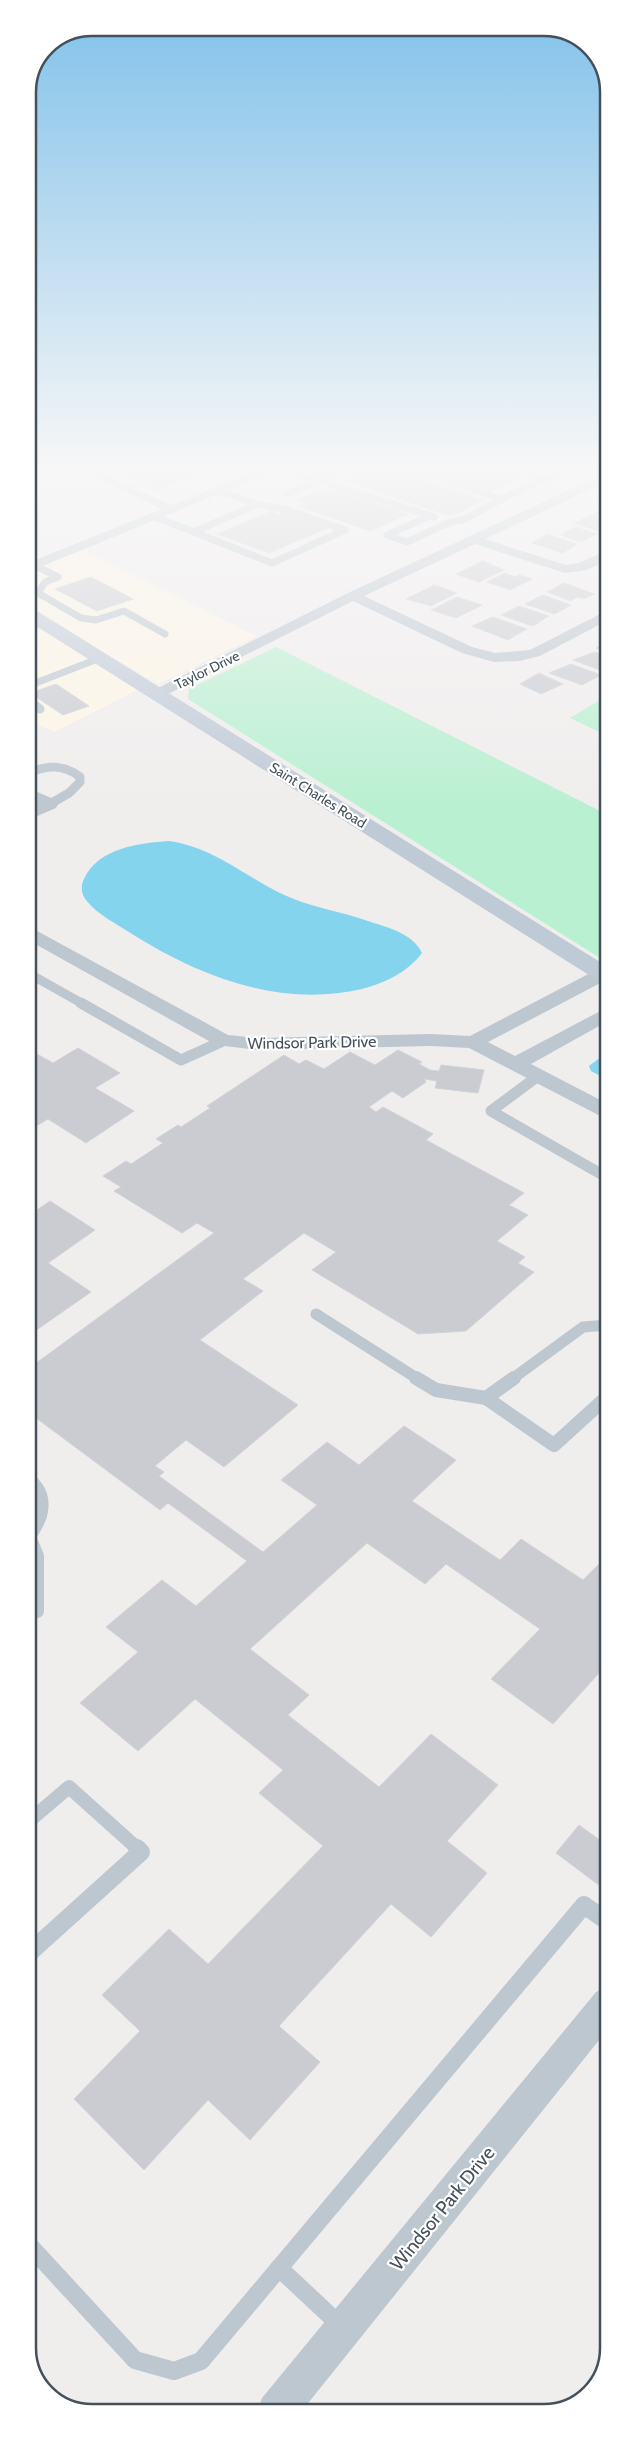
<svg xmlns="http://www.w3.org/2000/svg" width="636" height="2440" font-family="Cabin,sans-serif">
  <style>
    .commercial { fill: #fcf6e5 }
    .green { fill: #b9f0d1 }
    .water { fill: #85d4ee }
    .building { fill: #caccd2; stroke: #d1d3d9 }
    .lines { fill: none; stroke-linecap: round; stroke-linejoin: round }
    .lane-far4 { stroke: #bdc7d0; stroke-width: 7 }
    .lane-far3 { stroke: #bdc7d0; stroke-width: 9 }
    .lane-far2 { stroke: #bdc7d0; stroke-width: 11 }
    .lane-far1 { stroke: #bdc7d0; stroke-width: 14 }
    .lane { stroke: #bdc7d0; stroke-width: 18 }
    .street { fill: #bdc7d0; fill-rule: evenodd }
    .secondary { fill: #bfcad7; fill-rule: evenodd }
    .labels { text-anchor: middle; stroke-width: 4.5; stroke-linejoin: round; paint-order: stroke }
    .far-street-label { font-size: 14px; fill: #45505b; stroke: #fff }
    .street-label { font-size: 16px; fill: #45505b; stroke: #fff }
    .near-street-label { font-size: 19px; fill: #45505b; stroke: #fff }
    .rim { fill: none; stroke: #45505b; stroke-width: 2.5 }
  </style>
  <rect width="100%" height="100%" fill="#f0eded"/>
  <g class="commercial">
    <path d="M80 548 257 636 158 684 28 608V569Z"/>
    <path d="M28 619 138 690 54 732 28 720Z"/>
  </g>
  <g class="green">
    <path d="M276 647 608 815V963L188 699 189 689Z"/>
    <path d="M608 695V736L570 718Z"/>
  </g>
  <g class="water">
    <path d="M169 841C212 847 242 874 280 893 308 907 341 911 371 922 390 928 413 934 422 953 408 972 385 983 362 989 281 1008 200 977 132 934 117 924 94 913 84 897 81 892 81 884 84 879 98 848 139 843 169 841Z"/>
    <path d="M608 1056V1080L591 1071 589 1066 601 1057Z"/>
  </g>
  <g class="building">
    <path d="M112 468H212L157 490Z"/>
    <path d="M369 468H387L485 500 451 516 343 480Z"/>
    <path d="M414 468H494L522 477 489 492Z"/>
    <path d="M322 489 331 492 337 490 408 514 370 531 298 506 305 504 296 500Z"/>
    <path d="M608 507V518L594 514Z"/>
    <path d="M272 511 278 514 285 511 330 527 269 553 217 534Z"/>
    <path d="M591 515 608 521V528H605L608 531 604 533 575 523Z"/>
    <path d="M576 527 597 534 581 542 560 535Z"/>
    <path d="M547 534 577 544 563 553 532 543Z"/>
    <path d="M483 561 504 570 479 582 456 574Z"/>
    <path d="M505 573 515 577 519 575 532 579 510 590 487 582Z"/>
    <path d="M91 577 133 599 97 611 55 589Z"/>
    <path d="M564 583 594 594 584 599 578 597 570 601 547 592Z"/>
    <path d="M434 585 457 593 431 606 406 599Z"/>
    <path d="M543 595 571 605 562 610 556 609 561 611 554 614 525 604Z"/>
    <path d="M457 597 482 605 456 618 431 610Z"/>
    <path d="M519 606 549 616 539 622 534 621 539 623 532 626 501 615Z"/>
    <path d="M493 617 527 629 516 635 510 634 515 636 508 640 472 626Z"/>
    <path d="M608 643V652L596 648 603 644Z"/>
    <path d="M595 652 608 656V673L573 660Z"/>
    <path d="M571 664 601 675 582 685 549 673Z"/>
    <path d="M539 673 563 684 541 694 520 684Z"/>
    <path d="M56 684 89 706 63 715 30 693Z"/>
    <path d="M78 1048 120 1073 95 1088 134 1111 86 1143 48 1119 28 1131V1049L53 1063Z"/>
    <path d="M398 1050 422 1062 419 1064 430 1070 439 1071 441 1065 484 1070 478 1093 435 1088 437 1081 424 1079 426 1082 403 1098 392 1091 369 1107 376 1112 383 1107 433 1134 426 1140 524 1193 509 1205 528 1215 497 1241 525 1257 518 1263 534 1272 466 1331 418 1334 312 1270 336 1252 304 1233 243 1279 263 1291 200 1340 298 1405 224 1467 186 1440 155 1466 164 1472 159 1476 263 1552 317 1505 281 1480 327 1442 359 1465 404 1426 456 1460 412 1501 500 1560 521 1539 583 1580 608 1555V1678L600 1672 553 1724 491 1679 540 1629 446 1564 425 1584 367 1543 250 1649 309 1695 288 1715 379 1787 431 1734 498 1785 447 1841 487 1873 431 1937 391 1904 279 2026 320 2062 250 2140 208 2100 144 2170 74 2099 140 2031 102 1995 169 1929 208 1964 323 1846 259 1793 283 1770 195 1699 138 1751 80 1703 138 1652 106 1627 162 1580 196 1606 247 1561 168 1503 160 1510 28 1412V1369L214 1233 197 1223 182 1233 114 1191 121 1187 103 1176 126 1161 131 1164 163 1143 156 1139 178 1125 181 1127 210 1108 207 1106 284 1055 299 1064 306 1060 324 1069 350 1052 375 1065Z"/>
    <path d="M50 1201 95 1230 48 1263 91 1292 35 1331 28 1326V1216Z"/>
    <path d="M579 1825 608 1846V1892L556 1853Z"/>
  </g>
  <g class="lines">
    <g class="lane-far4">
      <path d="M82 468 173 510"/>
      <path d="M279 468 307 478H327L321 472 310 468"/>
      <path d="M406 468 502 499 568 468"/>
      <path d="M514 468 546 479"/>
      <path d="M321 481 434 517"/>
      <path d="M287 494 350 468"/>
      <path d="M430 516 387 535 407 542 450 522 463 520 502 499"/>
      <path d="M155 517 194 532 257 504 219 491"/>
      <path d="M194 532 272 563 345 530 288 510 257 504"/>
      <path d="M34 565 58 577 45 582 38 593 81 618 96 620 124 611 165 634"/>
      <path d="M28 686 100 658"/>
      <path d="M28 700 36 706"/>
    </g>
    <g class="lane-far3">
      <path d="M35 705 40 709"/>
      <path d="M28 773C47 765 64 764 80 777V782L69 793 50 804"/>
      <path d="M28 973 83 1004"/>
    </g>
    <g class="lane-far2">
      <path d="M81 1003 181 1060 223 1041"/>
      <path d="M538 1076 491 1111 608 1178"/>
      <path d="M316 1314 418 1379"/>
      <path d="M512 1379 583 1327 608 1325"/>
    </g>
    <g class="lane-far1">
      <path d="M416 1378 436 1390 486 1398 554 1445 608 1396"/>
      <path d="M486 1398 514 1378"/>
      <path d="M28 1479C49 1496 43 1518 28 1537"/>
      <path d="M28 1612 37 1611V1556L29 1537"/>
      <path d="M28 1822 69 1787 138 1849"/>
    </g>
    <g class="lane">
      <path d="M28 1954 141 1852 137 1848"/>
      <path d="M29 2245 135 2360 174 2371 201 2361 584 1905 608 1922"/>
      <path d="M279 2268 341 2326"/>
    </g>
    <g class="street">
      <path d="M264 468H282L28 572V563Z"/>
      <path d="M608 472V481L485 539 566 565 579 563 608 550V560L587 570 565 573 475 544 364 596 472 647 495 653 530 650 608 610V620L540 656 519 661 494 662 462 653 353 601 162 697 157 699 149 694 152 691 348 593Z"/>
      <path d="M28 788 56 800 58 804 56 808 28 820V808L37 804 28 799Z"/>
      <path d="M28 926 228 1035 259 1038 430 1034 470 1036 596 970 608 969V979L488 1042 515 1056 608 1007V1021L531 1064 608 1104V1120L469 1048 430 1046 259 1050 216 1045 28 940Z"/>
      <path d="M608 1987V2029L301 2412H257L262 2398 596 1992Z"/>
    </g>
    <path class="secondary" d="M28 608 34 609 608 967V984L600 982 28 621Z"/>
  </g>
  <linearGradient id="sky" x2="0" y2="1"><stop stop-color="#80c1ea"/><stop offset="0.58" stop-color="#f8f7f7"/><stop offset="1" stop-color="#f8f7f7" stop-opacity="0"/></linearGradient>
  <rect width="636" height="810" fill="url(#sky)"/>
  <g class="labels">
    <g class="far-street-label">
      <text transform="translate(207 670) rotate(-26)" y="5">Taylor Drive</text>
      <text transform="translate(318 795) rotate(32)" y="5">Saint Charles Road</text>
    </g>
    <g class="street-label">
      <text transform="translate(312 1042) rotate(-1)" y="6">Windsor Park Drive</text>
    </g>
    <g class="near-street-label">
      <text transform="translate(442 2208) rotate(-51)" y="7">Windsor Park Drive</text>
    </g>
  </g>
  <path d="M0 0H636V2440H0ZM92 36H544A56 56 0 0 1 600 92V2348A56 56 0 0 1 544 2404H92A56 56 0 0 1 36 2348V92A56 56 0 0 1 92 36Z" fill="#fff" fill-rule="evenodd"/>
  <path class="rim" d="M92 36H544A56 56 0 0 1 600 92V2348A56 56 0 0 1 544 2404H92A56 56 0 0 1 36 2348V92A56 56 0 0 1 92 36Z"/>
</svg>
